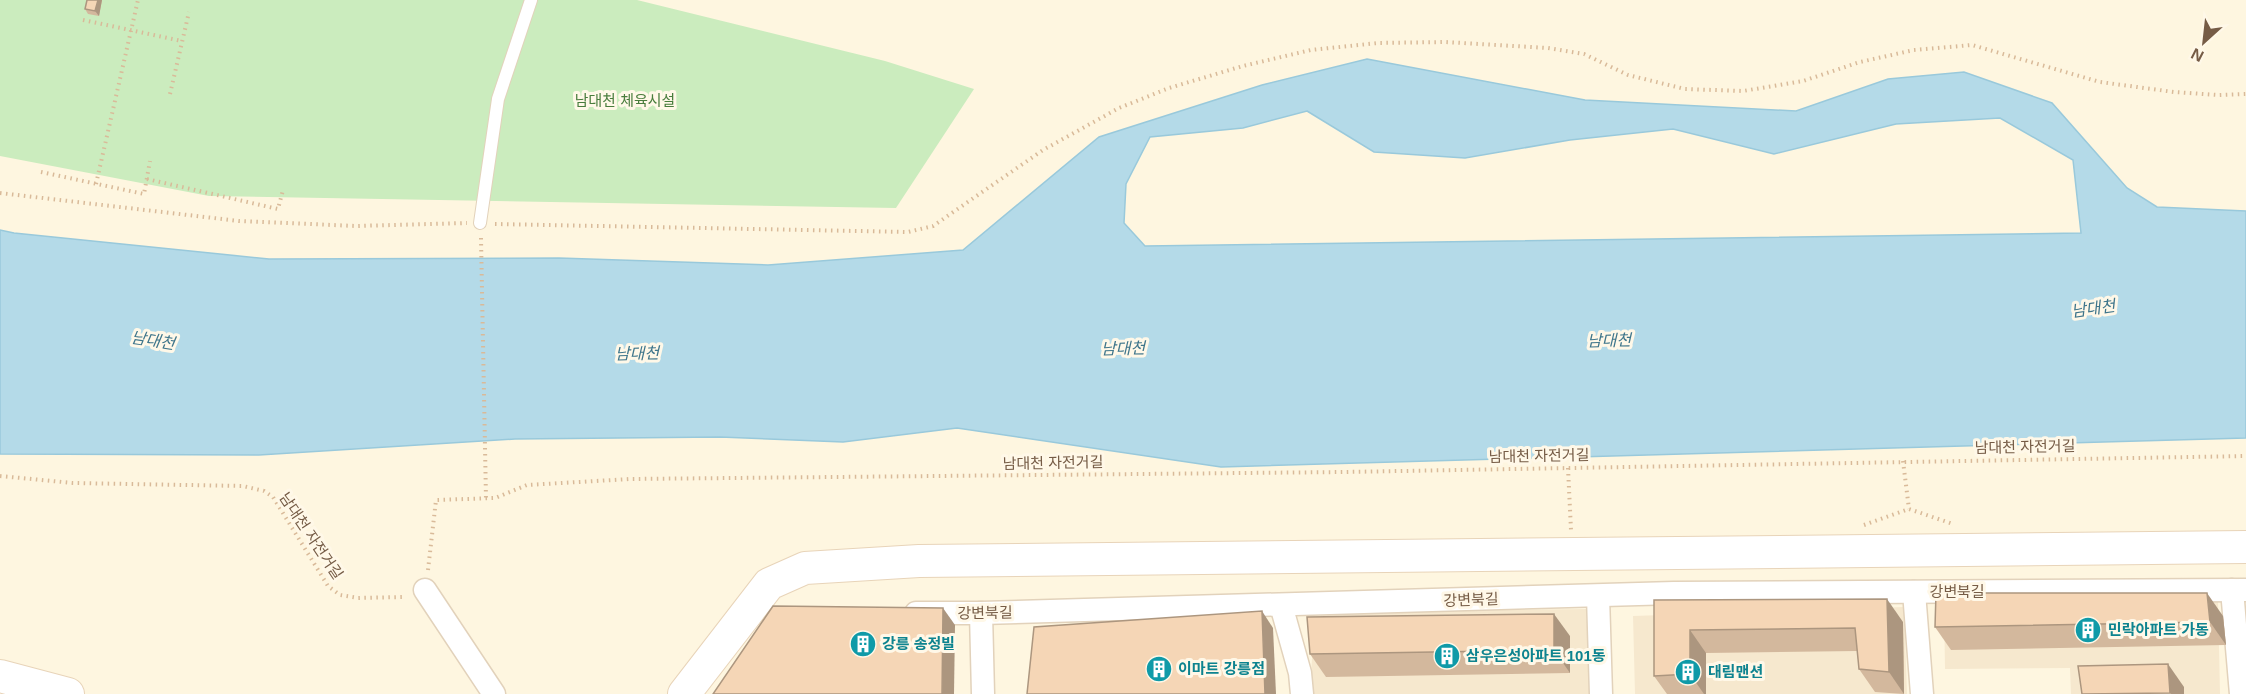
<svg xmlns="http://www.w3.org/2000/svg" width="2246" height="694" font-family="Arial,'Noto Sans KR',sans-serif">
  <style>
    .residential { fill: #f6e8ce }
    .green { fill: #cbecbe }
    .water { fill: #b4dae8; stroke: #99c9db; stroke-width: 1.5; fill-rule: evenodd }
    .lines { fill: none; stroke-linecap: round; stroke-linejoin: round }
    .lane-casing { stroke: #e2d2bb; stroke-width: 14 }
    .street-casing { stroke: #e2d2bb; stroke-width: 25 }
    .secondary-casing { stroke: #e8d4b9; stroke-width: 34 }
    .path { stroke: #d9ba99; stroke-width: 4; stroke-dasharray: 1.5 4.5; stroke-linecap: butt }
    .lane { stroke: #fff; stroke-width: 12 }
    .street { stroke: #fff; stroke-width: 22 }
    .secondary { stroke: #fff; stroke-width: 32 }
    .wall { fill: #d3b89d }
    .shaded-wall { fill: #ac967f }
    .building { fill: #f5d6b6; stroke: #ac967f; stroke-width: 1.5 }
    .labels { text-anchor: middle; stroke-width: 6; stroke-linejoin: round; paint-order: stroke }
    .park-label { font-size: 15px; fill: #497d3d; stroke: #fff8e8 }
    .street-label { font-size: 15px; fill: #765c46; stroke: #fff8e8 }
    .culture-label { font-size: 15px; font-weight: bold; fill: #0d838f; stroke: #fff8e8; text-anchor: start }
    .water-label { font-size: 16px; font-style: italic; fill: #3e758b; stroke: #fff8e8 }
  </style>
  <rect width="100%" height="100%" fill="#fef6e0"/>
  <g class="residential">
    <path d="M2218 601 2220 694H2071L2070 668 1945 669 1944 604Z"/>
    <path d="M1904 607 1907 694H1635L1633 616Z"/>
    <path d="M1588 609 1592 694H1310L1314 621 1325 612Z"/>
  </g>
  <path class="green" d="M0 0H637L885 61 974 89 896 208 209 196 0 156Z"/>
  <path class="water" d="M1367 59 1585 100 1796 111 1888 79 1964 72 2052 103 2127 188 2157 207 2246 211V438L1221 467 957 428 843 442 720 437 515 439 259 455 0 454V230L14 233 269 259 559 258 768 265 963 250 1099 137 1262 85ZM1307 111 1374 152 1465 158 1570 140 1673 129 1774 154 1896 124 2000 118 2073 160 2081 233 1145 246 1124 223 1126 184 1150 137 1243 128Z"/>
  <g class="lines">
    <defs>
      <path id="lane" d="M480 223 498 99 531 0"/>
      <g id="street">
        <path d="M425 590 494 694"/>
        <path d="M2232 590 2241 694"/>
        <path d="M1914 592 1922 694"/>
        <path d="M1598 596 1601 694"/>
        <path d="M1281 605 1300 673 1302 694"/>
        <path d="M916 613H981L1674 593 2246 590"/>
        <path d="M981 613 983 694"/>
      </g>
      <g id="secondary">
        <path d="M0 676 68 694"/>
        <path d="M684 694 769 584 805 568 919 561 2246 547"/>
      </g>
    </defs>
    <use href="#lane" class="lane-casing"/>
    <use href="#street" class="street-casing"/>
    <use href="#secondary" class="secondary-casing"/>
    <g class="path">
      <path d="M83 20 182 41"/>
      <path d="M170 94 189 12"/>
      <path d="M41 172 144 194 150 161"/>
      <path d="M147 179 278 209 283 190"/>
      <path d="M96 184 138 0"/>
      <path d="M0 193 239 221 356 226 467 223"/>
      <path d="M495 224 908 232 933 226 1043 150 1119 108 1169 88 1243 66 1311 50 1378 43 1445 42 1548 48 1584 54 1628 75 1685 89 1743 91 1803 81 1860 62 1914 50 1972 45 2100 82 2174 92 2218 95 2246 94"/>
      <path d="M481 238 486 499"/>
      <path d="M1903 461 1909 509"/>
      <path d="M1568 468 1571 530"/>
      <path d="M0 476 73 483 243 486 264 491 273 497 328 586 340 595 358 598 406 597"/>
      <path d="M1864 525 1909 509 1953 524"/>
      <path d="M428 570 436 500 495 498 527 485 630 479 1345 472 2246 456"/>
    </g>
    <use href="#lane" class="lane"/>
    <use href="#street" class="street"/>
    <use href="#secondary" class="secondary"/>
  </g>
  <g class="wall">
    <path d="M102 0 99 16 88 14 85 9Z"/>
    <path d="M1654 600 1903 622 1904 694 1875 692 1859 669 1857 651 1706 653V694H1667L1654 676Z"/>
    <path d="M2223 616 2226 645 1951 650 1935 627Z"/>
    <path d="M1570 636V673L1326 677 1310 654Z"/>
  </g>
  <g class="shaded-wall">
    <path d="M98 0H102L99 16 95 11Z"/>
    <path d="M2207 593 2223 616 2226 645 2210 622Z"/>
    <path d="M1887 599 1903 622 1904 694 1889 672Z"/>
    <path d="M943 608 955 625 954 694H942Z"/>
    <path d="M1262 611 1273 628 1276 694H1265Z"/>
    <path d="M1554 614 1570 636V673L1554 650Z"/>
    <path d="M1690 630 1706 653V694H1704L1690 674Z"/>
    <path d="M2168 664 2184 687V694H2171L2170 693Z"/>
  </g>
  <g class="building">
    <path d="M87 0H98L95 11 85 9Z"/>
    <path d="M1936 593H2207L2210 622 1935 627Z"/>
    <path d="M1887 599 1889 672 1859 669 1855 628 1690 630V674L1654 676V600Z"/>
    <path d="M773 606 943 608 942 694H713Z"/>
    <path d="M1262 611 1265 694H1027L1034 627Z"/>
    <path d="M1554 614V650L1310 654 1307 617Z"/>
    <path d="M2168 664 2170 693 2082 694 2078 666Z"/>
  </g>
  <defs>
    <symbol id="building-disc" viewBox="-11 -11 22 22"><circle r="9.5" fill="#0f9aa8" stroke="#fff8e8"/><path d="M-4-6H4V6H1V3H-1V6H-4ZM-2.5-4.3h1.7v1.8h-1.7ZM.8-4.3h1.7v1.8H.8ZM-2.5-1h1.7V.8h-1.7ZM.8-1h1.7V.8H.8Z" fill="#fff"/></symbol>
  </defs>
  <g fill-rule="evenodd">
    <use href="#building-disc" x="2073" y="615" width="30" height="30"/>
    <use href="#building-disc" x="848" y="629" width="30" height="30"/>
    <use href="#building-disc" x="1432" y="641" width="30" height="30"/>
    <use href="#building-disc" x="1144" y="654" width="30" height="30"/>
    <use href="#building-disc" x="1673" y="657" width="30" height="30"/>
  </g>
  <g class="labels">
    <g class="park-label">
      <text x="625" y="106">남대천 체육시설</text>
    </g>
    <g class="street-label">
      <text transform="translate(2025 447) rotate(-1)" y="5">남대천 자전거길</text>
      <text transform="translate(1539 456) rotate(-1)" y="5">남대천 자전거길</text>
      <text transform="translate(1053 463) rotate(-1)" y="5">남대천 자전거길</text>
      <text transform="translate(311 536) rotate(56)" y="5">남대천 자전거길</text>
      <text x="1957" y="597">강변북길</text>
      <text transform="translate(1471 600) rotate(-2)" y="5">강변북길</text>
      <text transform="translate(985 613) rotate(-1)" y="5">강변북길</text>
    </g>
    <g class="culture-label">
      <text x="2108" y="635">민락아파트 가동</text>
      <text x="882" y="649">강릉 송정빌</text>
      <text x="1466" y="661">삼우은성아파트 101동</text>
      <text x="1178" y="674">이마트 강릉점</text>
      <text x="1708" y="677">대림맨션</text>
    </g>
    <g class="water-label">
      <text transform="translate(2093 308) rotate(-8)" y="6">남대천</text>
      <text transform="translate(153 340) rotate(9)" y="6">남대천</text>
      <text transform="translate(1609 340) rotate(-1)" y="6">남대천</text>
      <text transform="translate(1123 348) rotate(-1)" y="6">남대천</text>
      <text transform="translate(637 353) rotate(-1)" y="6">남대천</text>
    </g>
  </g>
  <g transform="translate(2204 42) rotate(207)" stroke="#fff8e8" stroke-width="4.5" paint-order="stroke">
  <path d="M0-4.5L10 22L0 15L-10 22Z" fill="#765c46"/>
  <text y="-9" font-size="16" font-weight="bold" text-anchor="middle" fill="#765c46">N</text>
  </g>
</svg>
